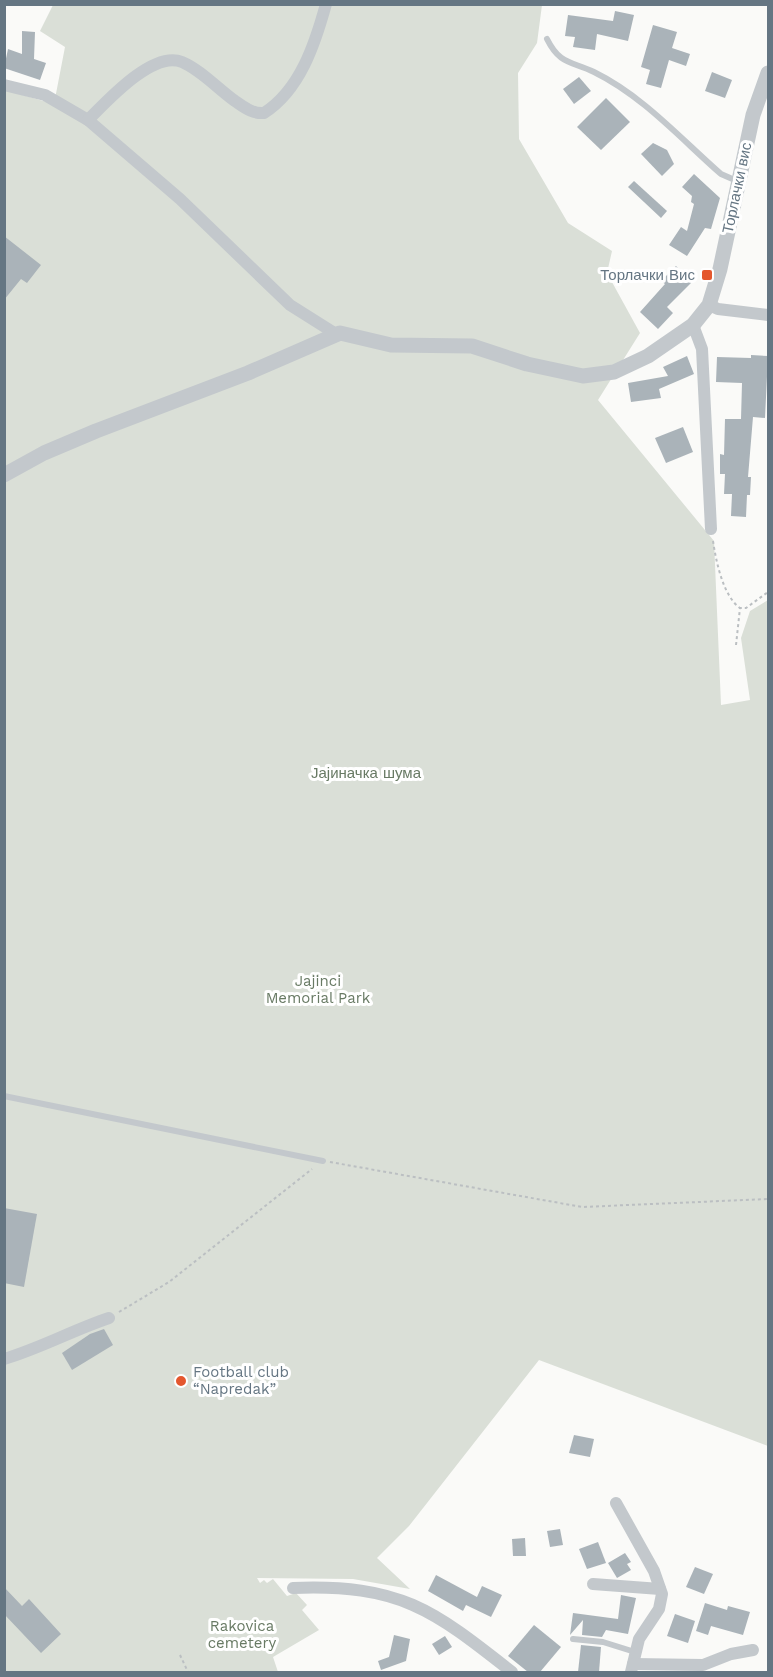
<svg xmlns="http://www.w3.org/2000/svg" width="773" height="1677" font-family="'Work Sans',sans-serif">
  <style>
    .green { fill: #dadfd7 }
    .building { fill: #aab3b9 }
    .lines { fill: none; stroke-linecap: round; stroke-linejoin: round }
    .path { stroke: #bbbfc2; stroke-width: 2; stroke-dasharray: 3 3; stroke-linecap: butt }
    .service { stroke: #c3c8cc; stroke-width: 6 }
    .minor { stroke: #c3c8cc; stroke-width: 12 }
    .tertiary { stroke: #c3c8cc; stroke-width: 15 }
    .poi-dot { fill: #e4572e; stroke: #fff; stroke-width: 2 }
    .labels { text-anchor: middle; stroke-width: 6; stroke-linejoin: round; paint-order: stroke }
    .street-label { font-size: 15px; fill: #657683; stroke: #fff }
    .poi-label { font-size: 15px; fill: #657683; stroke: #fff; text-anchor: end }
    .park-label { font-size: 15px; fill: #687a64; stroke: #fff }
  </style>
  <rect width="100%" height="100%" fill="#fafaf8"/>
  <path class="green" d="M53 5H542L537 43 518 73 519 139 568 223 612 251 607 273 640 333 598 400 714 541 721 705 750 700 741 638 750 611 768 600V1446L539 1360 409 1526 377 1558 410 1589 353 1579 257 1578 260 1583 264 1580 267 1583 273 1579 287 1596 296 1593 307 1605 302 1610 319 1630 273 1657 278 1672H5V90L54 104 65 47 40 31Z"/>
  <g class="building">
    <path d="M615 11 634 15 628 41 597 34 595 50 573 47 575 37 565 36 568 15 613 21Z"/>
    <path d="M653 25 677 32 672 48 690 54 686 66 669 60 661 88 646 84 650 70 641 67Z"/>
    <path d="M22 31 35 32 34 59 46 63 40 80 4 68 8 49 22 54Z"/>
    <path d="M712 72 732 80 725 98 705 91Z"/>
    <path d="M579 77 591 91 574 104 563 89Z"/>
    <path d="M606 98 630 122 601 150 577 127Z"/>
    <path d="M653 143 667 150 674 164 662 176 641 154Z"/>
    <path d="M694 174 720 198 711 229 705 228 687 256 669 245 681 227 687 231 694 204 691 202 692 196 682 187Z"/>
    <path d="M634 181 667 211 661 218 628 187Z"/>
    <path d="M4 236 41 265 27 283 21 279 4 300Z"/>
    <path d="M676 266 692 282 667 307 673 313 658 329 640 312 665 284 661 281Z"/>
    <path d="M751 355 768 356 765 418 753 417 748 477H751L750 495H747L746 517 731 516 732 494H724L725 474H720V454L724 455 725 419H741L742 383 716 382 717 357 751 358Z"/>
    <path d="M687 356 694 374 659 389 661 398 631 402 628 383 668 376 663 367Z"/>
    <path d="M683 427 693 452 666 463 655 438Z"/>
    <path d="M4 1208 37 1214 24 1287 4 1283Z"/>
    <path d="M104 1329 113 1345 72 1370 62 1353 90 1334Z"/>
    <path d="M574 1435 594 1439 590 1457 569 1453Z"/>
    <path d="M560 1529 563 1545 550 1547 547 1531Z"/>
    <path d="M525 1538 526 1556H513L512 1539Z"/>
    <path d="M598 1542 606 1563 587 1569 579 1549Z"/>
    <path d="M625 1553 631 1562 627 1564 631 1570 617 1578 608 1563Z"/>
    <path d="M695 1567 713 1574 704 1594 686 1587Z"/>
    <path d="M436 1575 477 1597 482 1586 502 1595 491 1617 466 1605 463 1611 428 1591Z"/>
    <path d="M4 1587 22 1606 29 1599 61 1634 41 1653 4 1614Z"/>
    <path d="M621 1595 636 1598 628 1634 606 1630 602 1637 582 1635 583 1620 570 1635 573 1613 618 1619Z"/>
    <path d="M705 1603 727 1610 728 1606 750 1612 743 1635 711 1626 708 1635 696 1631Z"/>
    <path d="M675 1614 695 1621 688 1643 667 1636Z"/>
    <path d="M534 1625 561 1647 540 1672H528L508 1656Z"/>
    <path d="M394 1635 410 1639 406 1661 381 1670 378 1661 389 1657Z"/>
    <path d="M445 1636 452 1647 439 1655 432 1644Z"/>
    <path d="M581 1645 601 1647 599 1672H578Z"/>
  </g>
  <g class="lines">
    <g class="path">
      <path d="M713 541C716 561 723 596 740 608"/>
      <path d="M736 645 740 608H746L768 592"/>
      <path d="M330 1162 582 1207 768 1199"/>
      <path d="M119 1312 169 1282 312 1169"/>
      <path d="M180 1655 188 1672"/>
    </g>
    <g class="service">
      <path d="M547 39C560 65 571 61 594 72 643 96 681 139 721 174L737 181"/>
      <path d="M4 1096 323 1161"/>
      <path d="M573 1639 603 1642 635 1652"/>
    </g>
    <g class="minor">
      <path d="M4 85 45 95 88 120 180 199 290 305 336 334"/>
      <path d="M88 120C107 101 153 50 182 62 201 70 218 89 235 101 244 107 252 114 264 113 300 90 315 44 326 4"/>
      <path d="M709 305 718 309 768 315"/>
      <path d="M693 325 702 349 711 529"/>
      <path d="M4 1359C41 1348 73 1330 109 1318"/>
      <path d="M616 1503 654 1571 662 1594 659 1609 639 1639 631 1672"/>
      <path d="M593 1584 660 1589"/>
      <path d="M293 1588C400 1584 432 1609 512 1672"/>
      <path d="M633 1664 703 1665 731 1654 753 1650"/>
    </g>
    <path class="tertiary" d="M4 475 44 453 96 431 248 373 340 333 391 345 472 346 527 364 583 376 614 372 648 356 693 325 709 305 720 269 753 115 768 73"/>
  </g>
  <g class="poi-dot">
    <rect x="701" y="269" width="12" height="12" rx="3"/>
    <circle cx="181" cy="1381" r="6"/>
  </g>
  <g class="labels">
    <g class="street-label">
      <text transform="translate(737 188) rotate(-78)" y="5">Торлачки вис</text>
    </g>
    <g class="poi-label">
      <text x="695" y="280">Торлачки Вис</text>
      <text x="193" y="1377" text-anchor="start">Football club<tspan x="193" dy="17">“Napredak”</tspan></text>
    </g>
    <g class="park-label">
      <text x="366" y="778">Јајиначка шума</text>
      <text x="318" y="986">Jajinci<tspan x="318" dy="17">Memorial Park</tspan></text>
      <text x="242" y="1631">Rakovica<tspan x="242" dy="17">cemetery</tspan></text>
    </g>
  </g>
  <rect width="773" height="1677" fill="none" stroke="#657683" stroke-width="12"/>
</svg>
